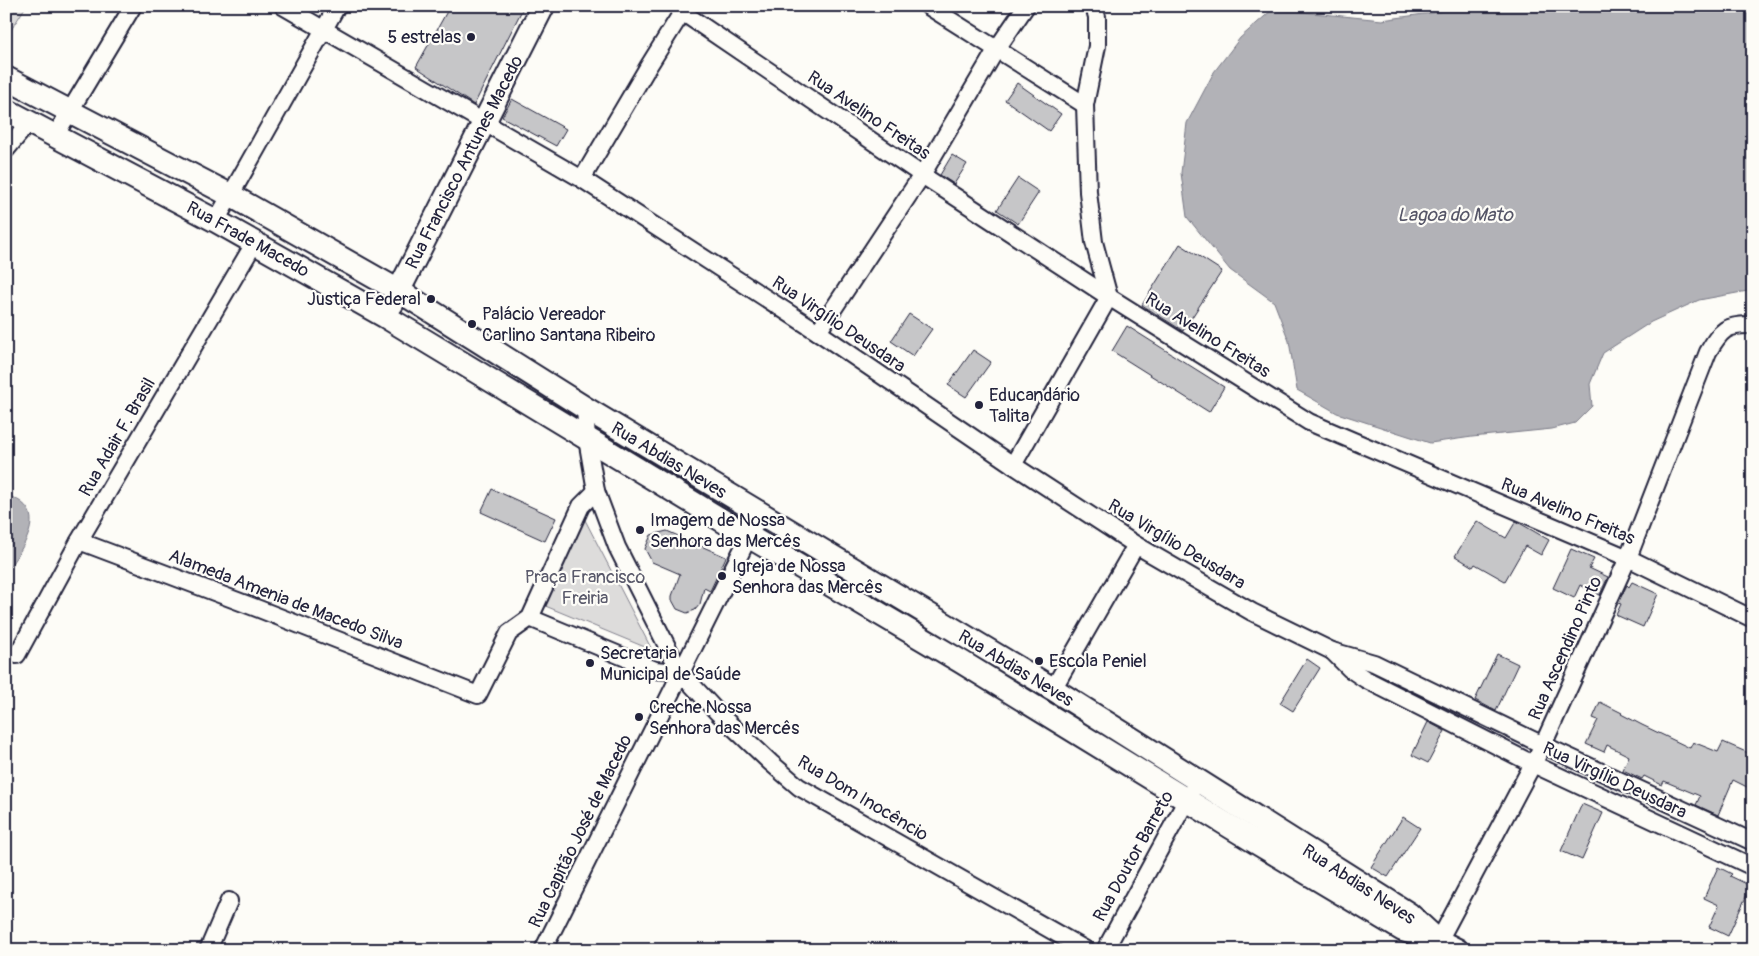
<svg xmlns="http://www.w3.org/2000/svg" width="1759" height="956" font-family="Pangolin,sans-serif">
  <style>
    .green { fill: #dddcdb; stroke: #807f8b }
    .water { fill: #b2b2b7; stroke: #787885 }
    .building { fill: #c6c6c8; stroke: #22223b }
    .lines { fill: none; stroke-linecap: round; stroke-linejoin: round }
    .street-casing { stroke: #22223b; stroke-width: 20 }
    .secondary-casing { stroke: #22223b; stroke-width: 26 }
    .street { stroke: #fdfcf7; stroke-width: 16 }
    .secondary { stroke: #fdfcf7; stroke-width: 22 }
    .poi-dot { fill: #22223b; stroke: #fdfcf7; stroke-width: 2 }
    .labels { text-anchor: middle; stroke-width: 4.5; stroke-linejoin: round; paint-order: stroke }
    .poi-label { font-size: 18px; fill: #22223b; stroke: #fdfcf7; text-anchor: start }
    .street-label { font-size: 18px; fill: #22223b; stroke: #fdfcf7 }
    .park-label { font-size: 18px; fill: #5a5a6b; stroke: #fdfcf7 }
    .water-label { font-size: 19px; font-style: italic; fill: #545466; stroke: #fdfcf7 }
  </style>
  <rect width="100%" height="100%" fill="#fdfcf7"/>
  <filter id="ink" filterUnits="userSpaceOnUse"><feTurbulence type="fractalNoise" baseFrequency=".02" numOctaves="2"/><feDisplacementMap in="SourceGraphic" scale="10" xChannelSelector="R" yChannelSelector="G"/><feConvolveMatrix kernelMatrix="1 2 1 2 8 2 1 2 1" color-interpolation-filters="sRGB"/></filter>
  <g filter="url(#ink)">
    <g class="green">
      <path d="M6 6H26L6 38Z"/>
      <path d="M583 516 652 650 543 605Z"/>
    </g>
    <g class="water">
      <path d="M1479 6H1753V290L1699 300 1651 322 1603 353 1590 384 1592 406 1575 423 1552 429 1472 437 1430 443 1337 413 1297 390 1289 341 1274 302 1230 270 1187 217 1181 173 1187 123 1214 72 1240 38 1273 9 1382 20Z"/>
      <path d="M6 495C11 497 17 499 21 502 46 520 18 554 6 572Z"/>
    </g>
    <g class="building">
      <path d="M450 6H524L474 105 416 67Z"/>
      <path d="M1017 83 1061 114 1049 131 1005 100Z"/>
      <path d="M512 99 566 129 556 146 502 117Z"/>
      <path d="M952 155 967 164 954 184 940 175Z"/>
      <path d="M1018 178 1039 192 1018 224 997 210Z"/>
      <path d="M1180 244 1222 271 1183 331 1142 305Z"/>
      <path d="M909 314 932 329 913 356 891 341Z"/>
      <path d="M1127 326 1224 387 1209 412 1112 351Z"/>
      <path d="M973 350 991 362 966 397 948 385Z"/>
      <path d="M492 489 556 518 545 541 481 512Z"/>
      <path d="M1477 521 1506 538 1516 521 1549 540 1541 555 1525 546 1505 581 1475 564 1473 567 1455 556Z"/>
      <path d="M667 531 726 557 710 591 704 588 700 604 695 610 687 613 677 609 672 600V596L680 574 652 562 645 549 651 535Z"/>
      <path d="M1571 549 1594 559 1589 568 1608 577 1600 595 1580 585 1574 598 1553 588Z"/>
      <path d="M1632 582 1658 594 1643 627 1616 615 1621 604 1618 603 1627 585 1629 587Z"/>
      <path d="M1497 654 1518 664 1496 711 1475 700Z"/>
      <path d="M1307 659 1320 668 1293 711 1280 703Z"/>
      <path d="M1600 702 1622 713 1621 714 1642 725 1690 748 1693 742 1718 752 1723 742 1753 755V790L1733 780 1718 815 1696 805 1700 796 1664 781 1662 785 1644 776 1642 779 1623 770 1629 756 1607 745 1604 752 1586 744 1598 720 1593 718Z"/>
      <path d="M1428 722 1445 731 1428 763 1412 755Z"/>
      <path d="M1582 804 1603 813 1582 860 1561 851Z"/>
      <path d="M1403 817 1420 828 1388 877 1371 867Z"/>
      <path d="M1718 867 1732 874 1730 876 1751 886 1728 936 1709 927 1719 905 1704 898Z"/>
    </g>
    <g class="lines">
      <defs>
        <g id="street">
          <path d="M283 6 582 179 818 332 1013 465 1136 545 1252 612 1332 651 1374 663 1543 745 1753 842"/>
          <path d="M928 6 1085 105"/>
          <path d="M682 12 922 175 1109 297 1309 422 1628 558 1753 619"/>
          <path d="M55 136 133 6"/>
          <path d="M6 150 29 122"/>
          <path d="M582 179 648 67 686 6"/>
          <path d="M216 221 337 6"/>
          <path d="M818 332 922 175 996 50 1026 6"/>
          <path d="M585 408 587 439 596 491 617 547 680 672 718 713 771 763 799 787 1086 950"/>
          <path d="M1013 465 1109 297 1094 242 1088 192 1085 105 1097 46V17L1094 6"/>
          <path d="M79 541 259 609 478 695 509 633 530 618 581 506 596 491"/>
          <path d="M530 618 655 670 680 672"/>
          <path d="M1332 651 1350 669 1365 679 1533 764 1753 867"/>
          <path d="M17 655 79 541 255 242"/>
          <path d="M1053 689 1136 545"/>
          <path d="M208 950 229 901"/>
          <path d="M543 950 760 514"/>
          <path d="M1105 950 1191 792"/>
          <path d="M1434 950 1543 745 1628 558 1708 352C1721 330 1726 324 1753 325"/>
        </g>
        <g id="secondary">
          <path d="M6 78 230 195 399 291 585 408 1053 689 1409 914 1434 937"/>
          <path d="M6 110 216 221 386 317 748 536 960 661 1252 840 1403 930 1439 941 1457 950"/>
          <path d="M392 304 543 6"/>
        </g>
      </defs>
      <use href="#street" class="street-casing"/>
      <use href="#secondary" class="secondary-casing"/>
      <use href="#street" class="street"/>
      <use href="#secondary" class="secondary"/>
    </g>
  </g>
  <g class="poi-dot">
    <circle cx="471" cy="37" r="5"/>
    <circle cx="431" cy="299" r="5"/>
    <circle cx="472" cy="324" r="5"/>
    <circle cx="979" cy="405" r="5"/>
    <circle cx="640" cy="530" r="5"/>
    <circle cx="722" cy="576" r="5"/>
    <circle cx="1039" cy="661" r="5"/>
    <circle cx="590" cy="663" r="5"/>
    <circle cx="639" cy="717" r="5"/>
  </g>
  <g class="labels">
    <g class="poi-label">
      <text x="461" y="43" text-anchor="end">5 estrelas</text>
      <text x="421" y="305" text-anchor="end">Justiça Federal</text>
      <text x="482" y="320">Palácio Vereador<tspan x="482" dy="21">Carlino Santana Ribeiro</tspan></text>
      <text x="989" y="401">Educandário<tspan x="989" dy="21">Talita</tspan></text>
      <text x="650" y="526">Imagem de Nossa<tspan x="650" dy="21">Senhora das Mercês</tspan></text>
      <text x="732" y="572">Igreja de Nossa<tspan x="732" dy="21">Senhora das Mercês</tspan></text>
      <text x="600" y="659">Secretaria<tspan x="600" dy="21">Municipal de Saúde</tspan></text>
      <text x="1049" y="667">Escola Peniel</text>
      <text x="649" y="713">Creche Nossa<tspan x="649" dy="21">Senhora das Mercês</tspan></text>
    </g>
    <g class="street-label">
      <text transform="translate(869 115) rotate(34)" y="6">Rua Avelino Freitas</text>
      <text transform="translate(464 162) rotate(-63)" y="6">Rua Francisco Antunes Macedo</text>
      <text transform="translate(248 239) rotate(29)" y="6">Rua Frade Macedo</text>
      <text transform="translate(839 324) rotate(34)" y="6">Rua Virgílio Deusdara</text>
      <text transform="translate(1208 335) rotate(32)" y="6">Rua Avelino Freitas</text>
      <text transform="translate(117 437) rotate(-60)" y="6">Rua Adair F. Brasil</text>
      <text transform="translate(669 460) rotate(31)" y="6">Rua Abdias Neves</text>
      <text transform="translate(1568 511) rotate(23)" y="6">Rua Avelino Freitas</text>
      <text transform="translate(1177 544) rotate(31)" y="6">Rua Virgílio Deusdara</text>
      <text transform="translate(286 599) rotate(21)" y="6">Alameda Amenia de Macedo Silva</text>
      <text transform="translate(1565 648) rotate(-66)" y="6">Rua Ascendino Pinto</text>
      <text transform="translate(1016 668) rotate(31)" y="6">Rua Abdias Neves</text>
      <text transform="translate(1615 780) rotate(25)" y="6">Rua Virgílio Deusdara</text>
      <text transform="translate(863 798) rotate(31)" y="6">Rua Dom Inocêncio</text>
      <text transform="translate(580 831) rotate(-64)" y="6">Rua Capitão José de Macedo</text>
      <text transform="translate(1133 856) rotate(-61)" y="6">Rua Doutor Barreto</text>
      <text transform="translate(1359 884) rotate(33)" y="6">Rua Abdias Neves</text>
    </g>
    <g class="park-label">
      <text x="585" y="583">Praça Francisco<tspan x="585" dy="21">Freiria</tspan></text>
    </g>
    <g class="water-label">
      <text x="1455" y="221">Lagoa do Mato</text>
    </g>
  </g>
  <rect width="1759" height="956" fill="none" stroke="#fdfcf7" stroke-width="25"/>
  <rect x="12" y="12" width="1734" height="931" fill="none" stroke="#22223b" stroke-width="2" filter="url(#ink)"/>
</svg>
